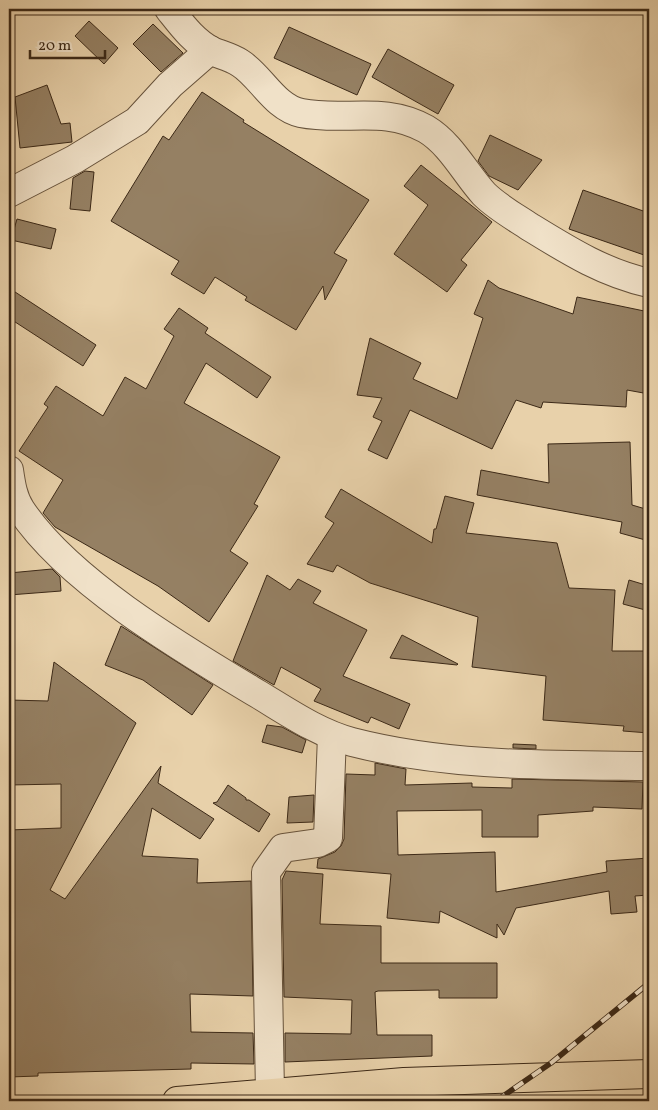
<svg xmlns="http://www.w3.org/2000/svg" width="658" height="1110" font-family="Vollkorn,serif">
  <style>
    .building { fill: #958063; stroke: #3c2917 }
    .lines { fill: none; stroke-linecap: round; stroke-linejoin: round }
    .minor-casing { stroke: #67533c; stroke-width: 30 }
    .major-casing { stroke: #3c2917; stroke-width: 30 }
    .minor { stroke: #f0e1c8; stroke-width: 28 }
    .major { stroke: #e8d1aa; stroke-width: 28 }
    .rail-casing { stroke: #3c2917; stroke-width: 5.5 }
    .rail { stroke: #f0e1c8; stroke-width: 4; stroke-dasharray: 11; stroke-linecap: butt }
  </style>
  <rect width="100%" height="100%" fill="#e8d1aa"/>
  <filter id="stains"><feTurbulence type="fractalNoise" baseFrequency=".004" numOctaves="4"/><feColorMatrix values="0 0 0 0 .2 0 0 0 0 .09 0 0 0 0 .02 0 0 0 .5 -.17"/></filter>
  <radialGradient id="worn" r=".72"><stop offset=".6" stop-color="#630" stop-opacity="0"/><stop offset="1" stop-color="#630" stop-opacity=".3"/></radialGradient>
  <g class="building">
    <path d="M89 21 118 48 104 64 75 36Z"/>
    <path d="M153 24 183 53 161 72 133 44Z"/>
    <path d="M289 27 371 64 357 95 274 58Z"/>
    <path d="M388 49 454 85 438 114 372 77Z"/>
    <path d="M47 85 61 124 70 123 72 142 20 148 15 97Z"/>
    <path d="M202 92 244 120 243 122 369 200 334 253 347 260 325 300 323 286 296 330 245 300 247 297 215 277 204 294 171 274 179 261 111 221 163 136 169 140Z"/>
    <path d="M490 135 542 160 518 190 489 176 478 161Z"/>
    <path d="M421 165 492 222 461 260 467 265 447 292 394 254 428 205 404 186Z"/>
    <path d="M85 171 94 172 90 211 70 209 73 178Z"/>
    <path d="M583 190 649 213V239L644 255 569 229Z"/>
    <path d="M17 219 56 229 51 249 11 240Z"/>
    <path d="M488 280 499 288 573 314 577 297 649 312V394L627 390 626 407 543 402 541 408 516 400 492 449 410 410 387 459 368 450 382 421 373 417 382 398 357 395 370 338 421 363 413 379 457 399 483 318 474 314Z"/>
    <path d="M9 288 96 345 83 366 9 318Z"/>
    <path d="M179 308 208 328 205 333 271 377 257 398 206 363 184 403 280 457 254 504 258 506 230 551 248 563 209 622 158 586 55 527 43 513 63 480 19 451 48 407 44 404 56 386 103 416 125 377 146 389 174 336 164 329Z"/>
    <path d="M630 442 632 505 649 510V541L620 533 622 522 477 495 481 470 549 483 548 444Z"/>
    <path d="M341 489 432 543 434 529H436L445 496 474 503 466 533 557 543 569 588 615 590 612 651H649V733L623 731 624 726 543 720 546 676 472 667 478 617 370 583 337 565 333 572 307 564 334 523 325 517Z"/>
    <path d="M52 569 60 577 61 591 9 595V573Z"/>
    <path d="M267 575 290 590 298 579 321 591 313 603 367 630 343 676 410 704 399 729 371 717 368 723 314 701 321 689 281 667 274 685 233 661Z"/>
    <path d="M629 580 649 586V611L623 604Z"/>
    <path d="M121 626 213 685 192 715 143 680 105 665Z"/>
    <path d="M402 635 458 664 457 665 390 658Z"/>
    <path d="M54 662 136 723 50 890 65 899 161 766 158 783 214 819 200 839 152 808 142 856 198 859 197 883 251 881 253 996 190 994 191 1032 253 1033 254 1064 191 1063V1069L38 1073V1076L9 1077V830L61 828V784L9 785V700L48 701Z"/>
    <path d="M267 725 282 727 306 740 302 753 262 742Z"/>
    <path d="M513 744 536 745V749L513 748Z"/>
    <path d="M375 763 406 769 405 785 472 783V787L512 788V779L643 782 642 809 593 807V811L538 815V837H482V810L397 811 398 855 495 852 496 892 607 872 606 861 649 858V895L635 896 637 912 611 914 609 891 516 908 504 935 497 924V938L440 911 439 923 387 918 391 874 317 868 318 859 335 852 341 846 344 839 346 774 375 775Z"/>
    <path d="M228 785 246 798V800H249L270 814 259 832 213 803 217 802Z"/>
    <path d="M314 795 313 822 287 823 289 797Z"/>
    <path d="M286 871 323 874 320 924 381 926V963H497V998H439V990L378 991 375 992 377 1035H432V1056L285 1062V1033L351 1034 352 1000 284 997 282 880Z"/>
  </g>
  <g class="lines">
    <defs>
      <g id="minor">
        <path d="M169 9C181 24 194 42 212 51 221 55 231 57 240 63 261 76 274 107 301 113 345 122 383 105 426 129 451 144 465 173 484 194 497 207 515 217 530 227 569 251 604 273 649 283"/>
        <path d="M9 193 75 159 137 121 170 85 210 50"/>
        <path d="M9 470C11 484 13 498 21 510 69 582 183 649 258 694 288 712 318 733 352 742 449 767 550 765 649 766"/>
        <path d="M270 1093 266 872 283 848 318 843 328 838 332 736"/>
      </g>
      <path id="major" d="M177 1101 404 1082 649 1074"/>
    </defs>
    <use href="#minor" class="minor-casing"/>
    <use href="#major" class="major-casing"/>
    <use href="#minor" class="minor"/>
    <use href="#major" class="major"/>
    <defs>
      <path id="rail" d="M496 1101 551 1063 649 983"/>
    </defs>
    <use href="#rail" class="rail-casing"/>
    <use href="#rail" class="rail"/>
  </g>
  <rect width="658" height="1110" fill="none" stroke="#e8d1aa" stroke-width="30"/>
  <rect x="10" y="10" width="638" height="1090" fill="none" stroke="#3c2917" stroke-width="2.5"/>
  <rect x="15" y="15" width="628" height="1080" fill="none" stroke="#3c2917"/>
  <path d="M30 50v8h75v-8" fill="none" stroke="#3c2917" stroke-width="2.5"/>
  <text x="38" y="50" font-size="15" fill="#3c2917" stroke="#f0e1c8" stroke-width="4" paint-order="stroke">20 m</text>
  <rect width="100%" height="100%" filter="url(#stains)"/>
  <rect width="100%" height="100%" fill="url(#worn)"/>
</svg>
